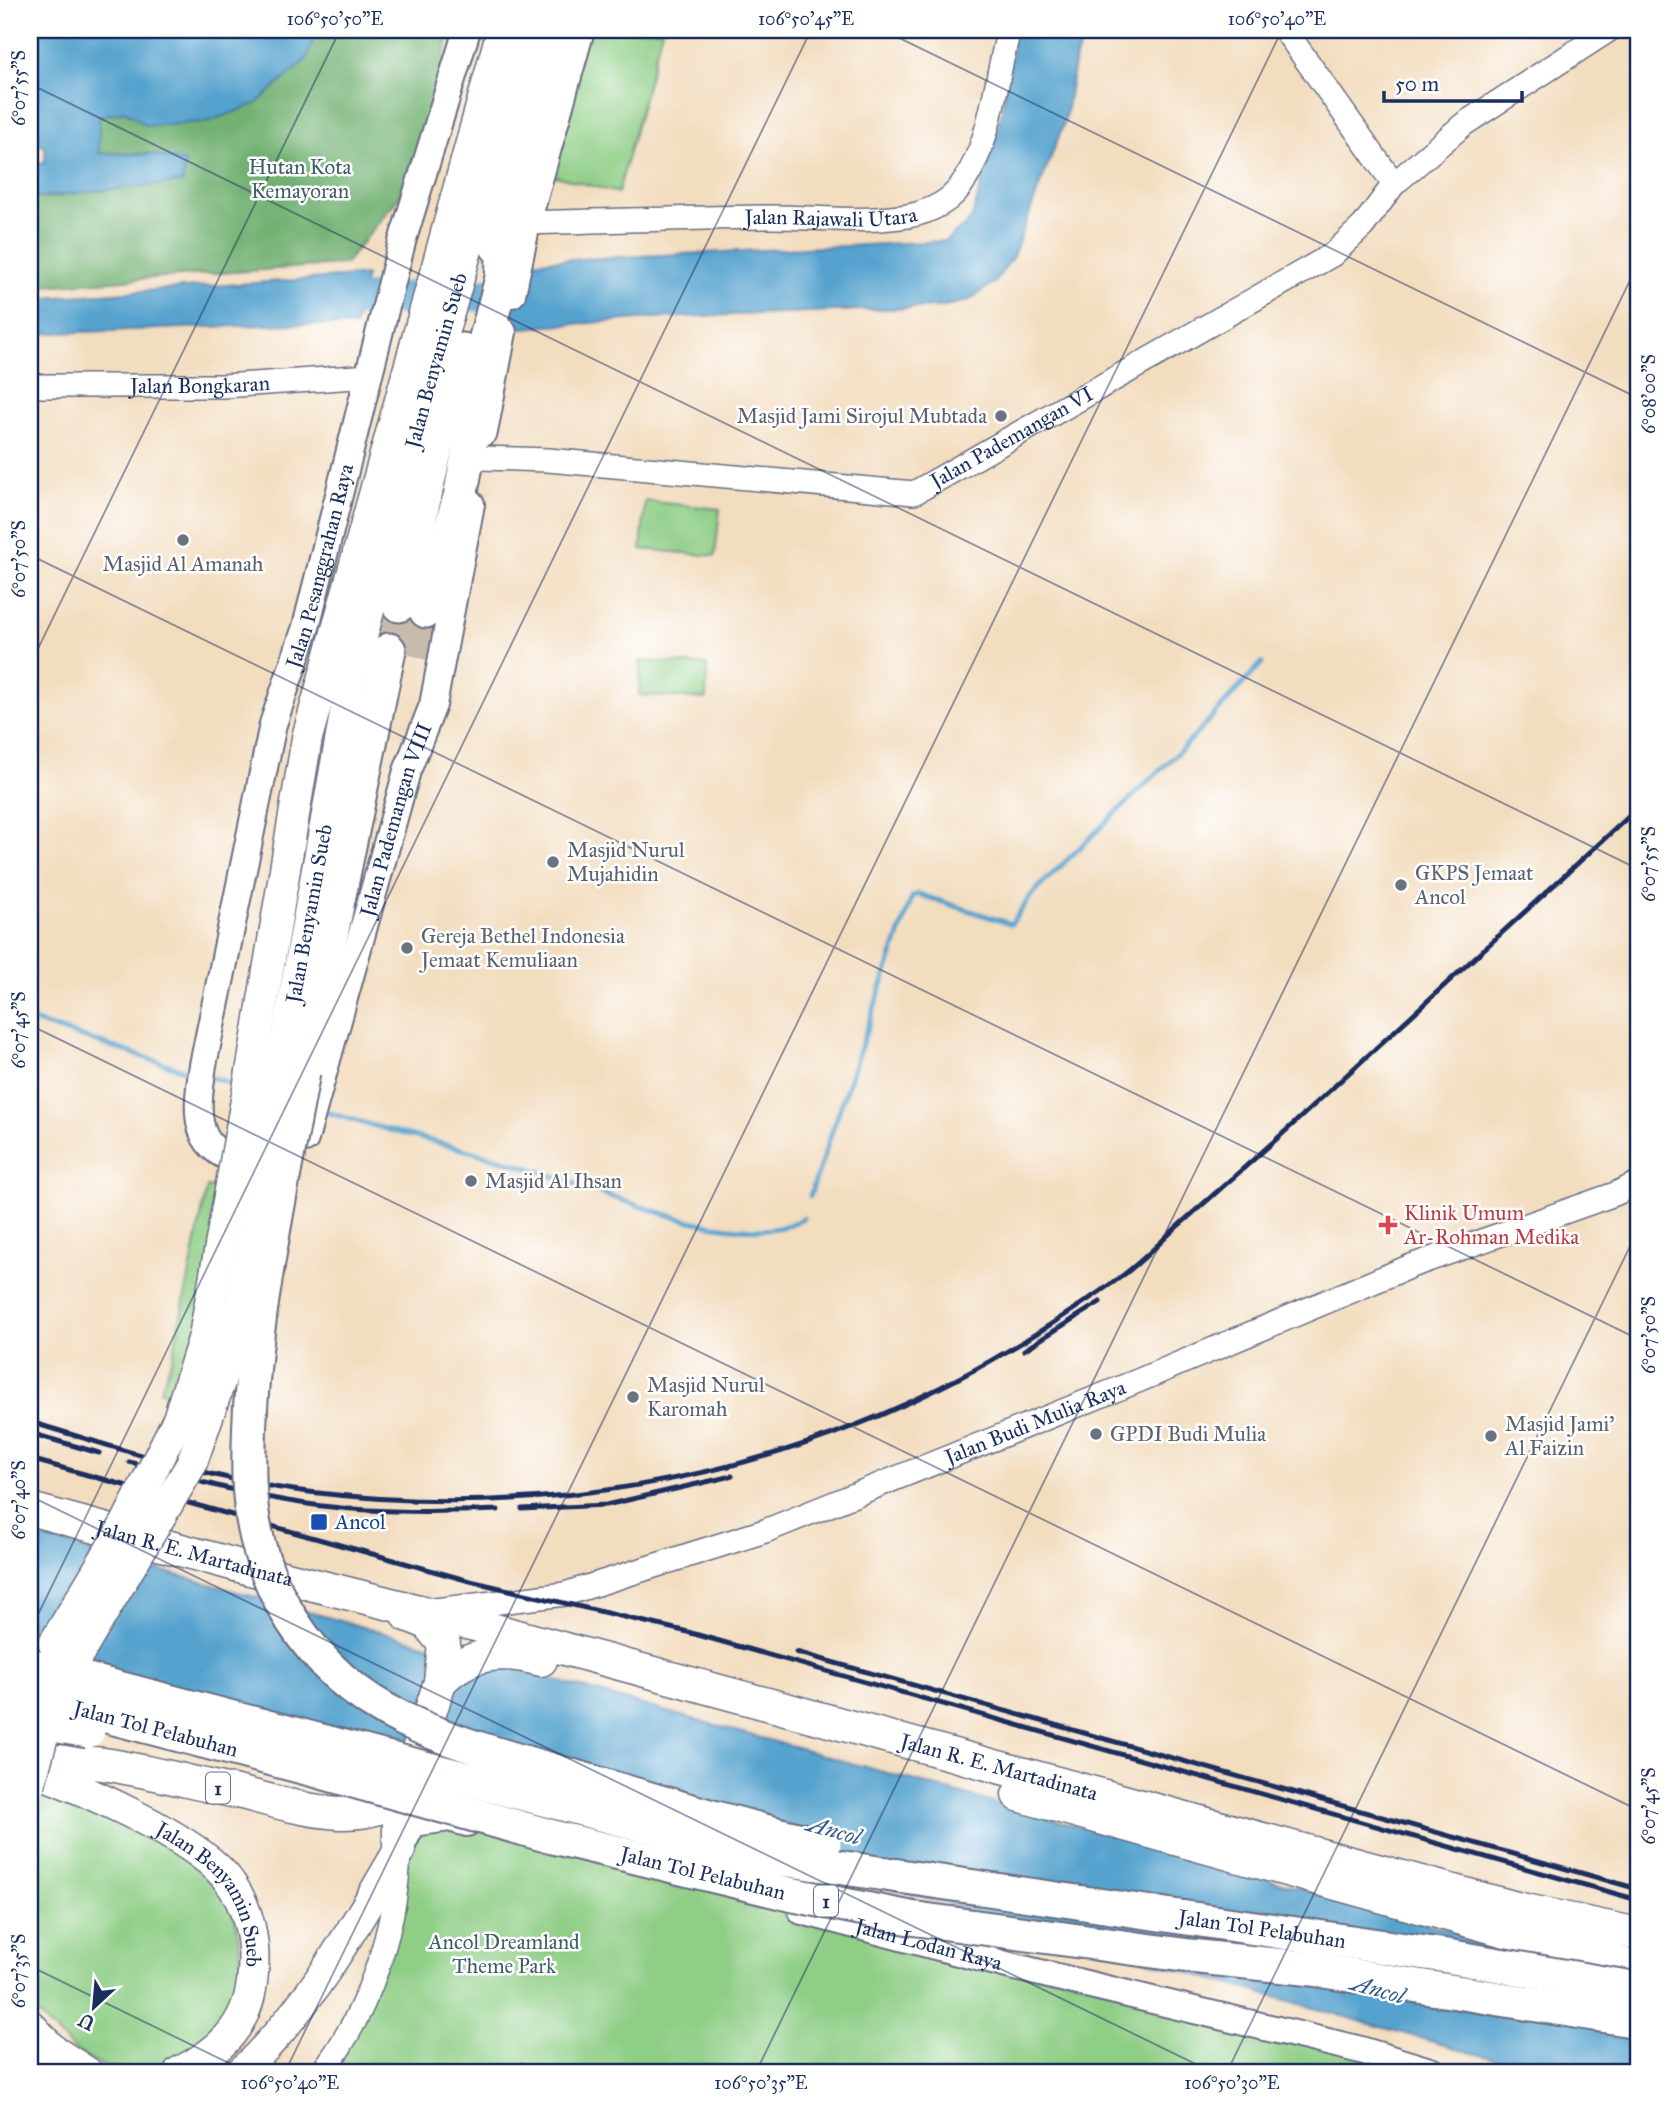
<svg xmlns="http://www.w3.org/2000/svg" width="1668" height="2102" font-family="'IM FELL Great Primer',serif">
  <style>
    .green { fill: #8ece85; stroke: #547e72; stroke-width: 2 }
    .forest { fill: #72b172; stroke: #467068; stroke-width: 2 }
    .water { fill: #55a2ce; stroke: #386896; stroke-width: 2 }
    .lines { fill: none; stroke-linecap: round; stroke-linejoin: round }
    .stream { stroke: #55a2ce; stroke-width: 5 }
    .river { stroke: #55a2ce; stroke-width: 33 }
    .motorway-tunnel { stroke: #c8baac; stroke-width: 33; stroke-dasharray: 33 17; stroke-linecap: butt }
    .tertiary-casing { stroke: #676c80; stroke-width: 26 }
    .secondary-casing { stroke: #676c80; stroke-width: 30 }
    .primary-casing { stroke: #676c80; stroke-width: 33 }
    .trunk-casing { stroke: #676c80; stroke-width: 35 }
    .motorway-casing { stroke: #676c80; stroke-width: 37 }
    .tertiary { stroke: #fff; stroke-width: 23 }
    .secondary { stroke: #fff; stroke-width: 26 }
    .primary { stroke: #fff; stroke-width: 30 }
    .trunk { stroke: #fff; stroke-width: 32 }
    .motorway { stroke: #fff; stroke-width: 33 }
    .rail { stroke: #1b2f5e; stroke-width: 5 }
    .primary-bridge-casing { stroke: #676c80; stroke-width: 33; stroke-linecap: butt }
    .motorway-bridge-casing { stroke: #676c80; stroke-width: 37; stroke-linecap: butt }
    .primary-bridge { stroke: #fff; stroke-width: 30 }
    .motorway-bridge { stroke: #fff; stroke-width: 33 }
    .ticks { fill: none; stroke: #1b2f5e; stroke-width: 2; stroke-opacity: 0.45 }
    .worship-dot { fill: #6b7280; stroke: #fff; stroke-width: 2.5 }
    .health-dot { fill: #e0444e; stroke: #fff; stroke-width: 2.5 }
    .transit-dot { fill: #1a4fb4; stroke: #fff; stroke-width: 2.5 }
    .labels { text-anchor: middle; stroke-width: 5; stroke-linejoin: round; paint-order: stroke }
    .shield { fill: #fff; stroke: #5f6d8e; stroke-width: 2 }
    .shield-label { font-size: 19px; font-weight: bold; fill: #1b2f5e }
    .park-label { font-size: 21px; fill: #3e5f6a; stroke: #fff }
    .street-label { font-size: 21px; fill: #1b2f5e; stroke: #fff }
    .worship-label { font-size: 21px; fill: #5b616d; stroke: #fff; text-anchor: start }
    .health-label { font-size: 21px; fill: #be3a42; stroke: #fff; text-anchor: start }
    .transit-label { font-size: 21px; fill: #164399; stroke: #fff; text-anchor: start }
    .water-label { font-size: 23px; font-style: italic; fill: #325d8b; stroke: #fff }
    .neatline { fill: none; stroke: #1b2f5e; stroke-width: 2.5 }
    .ticks-label { font-size: 18px; text-anchor: middle; fill: #1b2f5e }
  </style>
  <rect width="100%" height="100%" fill="#fff"/>
  <filter id="ink" filterUnits="userSpaceOnUse"><feTurbulence type="fractalNoise" baseFrequency=".0143" numOctaves="2"/><feDisplacementMap in="SourceGraphic" scale="14" xChannelSelector="R" yChannelSelector="G"/><feConvolveMatrix kernelMatrix="1 2 1 2 8 2 1 2 1" color-interpolation-filters="sRGB"/></filter>
  <filter id="wash" filterUnits="userSpaceOnUse"><feTurbulence type="fractalNoise" baseFrequency=".00686" numOctaves="4" result="noise"/><feDisplacementMap in="SourceGraphic" scale="28" xChannelSelector="R" yChannelSelector="G"/><feGaussianBlur stdDeviation="1.57" result="paint"/><feColorMatrix in="noise" values="0 0 0 0 0 0 0 0 0 0 0 0 0 0 0 0 0 1.4 0 .05"/><feComposite in="paint" operator="in"/></filter>
  <g filter="url(#wash)">
    <rect width="100%" height="100%" fill="#f3ddbf"/>
    <g class="green">
      <path d="M587 30H662L618 193 548 174Z"/>
      <path d="M645 501 720 509 715 556 641 549Z"/>
      <path d="M641 661 707 665 706 699 639 695Z"/>
      <path d="M207 1187 238 1192 220 1401 160 1391 173 1356Z"/>
      <path d="M45 1791C98 1808 179 1844 216 1886 250 1923 247 1992 219 2030 213 2038 201 2043 193 2049 145 2079 105 2080 63 2039 50 2027 36 2016 30 1999V1863Z"/>
      <path d="M450 1819 1433 2072H322L352 2023 406 1833Z"/>
    </g>
    <path class="forest" d="M316 30H451L411 182 345 264 30 287V198L59 197 153 154 99 153V116L125 111 207 122 256 103 306 59Z"/>
    <g class="water">
      <path d="M30 30H316L307 59 256 104 207 122 147 126 125 111 99 116V153L153 154 185 162 183 182 30 198V164L45 163V146L30 144Z"/>
      <path d="M1015 30H1085L1074 64 1065 120 1013 256 995 282 968 301 940 307 653 318 498 330 520 262 945 241 971 220 1001 116Z"/>
      <path d="M366 275 355 326 290 324 30 334V299Z"/>
      <path d="M30 1534 1550 1958 1638 1990V2072H1540L437 1760 30 1653Z"/>
    </g>
    <g class="lines">
      <g class="stream">
        <path d="M30 1020 193 1073"/>
        <path d="M210 1077 241 1086"/>
        <path d="M320 1110C388 1132 458 1146 526 1167 587 1186 669 1222 731 1228 756 1231 781 1232 803 1218"/>
        <path d="M810 1196 912 897 918 894 1011 924 1033 893 1187 744 1262 663"/>
      </g>
      <path class="river" d="M316 302 524 293"/>
    </g>
  </g>
  <g filter="url(#ink)">
    <g class="lines">
      <g class="motorway-tunnel">
        <path d="M389 650 399 605"/>
        <path d="M411 655 426 611"/>
      </g>
      <defs>
        <g id="tertiary">
          <path d="M1285 30 1394 184"/>
          <path id="s1" d="M527 223C605 221 684 218 762 217 808 216 854 223 900 217 922 215 947 205 960 187 992 145 995 79 1009 30"/>
          <path id="s2" d="M30 386H223L370 376"/>
          <path id="s3" d="M480 458 548 460 914 493 1332 255 1363 226 1394 184 1464 124 1609 30"/>
          <path id="s4" d="M435 1610 565 1594 765 1531 1140 1380 1411 1266 1615 1194 1638 1183"/>
          <path d="M322 2072C369 2012 396 1929 399 1853"/>
        </g>
        <g id="secondary">
          <path d="M512 294 527 223 581 30"/>
          <path d="M484 432 503 332"/>
          <path id="s5" d="M305 1139 407 771 433 705 471 504"/>
          <path id="s6" d="M253 1165C192 1154 195 1117 203 1065L273 724 306 627 402 242 467 30"/>
          <path d="M399 1850 413 1823 449 1818 467 1823"/>
          <path id="s7" d="M802 1911 1007 1965 1361 2050 1433 2072"/>
        </g>
        <g id="primary">
          <path d="M251 1072 307 738 502 30"/>
          <path id="s8" d="M280 1075 352 675 432 372 530 30"/>
          <path id="s9" d="M30 1769C82 1789 190 1835 225 1876 250 1906 257 1945 252 1982 247 2027 218 2053 179 2072"/>
          <path d="M30 2025 53 2050 87 2072"/>
          <path d="M30 2068 34 2072"/>
          <path d="M241 2072C307 2011 354 1928 399 1850"/>
        </g>
        <g id="trunk">
          <path id="s10" d="M30 1509 258 1571 499 1631 1516 1908 1638 1934"/>
          <path d="M440 1682C468 1652 503 1649 541 1660"/>
          <path d="M30 1760C60 1761 91 1761 121 1767 160 1774 198 1784 237 1792 285 1803 360 1832 403 1794"/>
          <path d="M1018 1795 1638 1968"/>
          <path d="M399 1850V1808L440 1682 444 1644 427 1623 407 1615"/>
        </g>
        <g id="motorway">
          <path d="M497 247 505 227 551 30"/>
          <path d="M399 605 444 414 463 350"/>
          <path d="M426 611 460 497 472 434 474 382 502 278 505 227"/>
          <path d="M303 1072 389 650"/>
        </g>
      </defs>
      <use href="#tertiary" class="tertiary-casing"/>
      <use href="#secondary" class="secondary-casing"/>
      <use href="#primary" class="primary-casing"/>
      <use href="#trunk" class="trunk-casing"/>
      <use href="#motorway" class="motorway-casing"/>
      <use href="#tertiary" class="tertiary"/>
      <use href="#secondary" class="secondary"/>
      <use href="#primary" class="primary"/>
      <use href="#trunk" class="trunk"/>
      <use href="#motorway" class="motorway"/>
      <g class="rail">
        <path d="M1024 1350 1100 1302"/>
        <path d="M30 1422C121 1449 214 1481 309 1492 531 1519 758 1483 957 1379 1008 1353 1068 1314 1115 1281 1138 1266 1158 1244 1178 1226 1220 1189 1262 1153 1303 1115 1415 1013 1526 910 1638 808"/>
        <path d="M30 1433 99 1453"/>
        <path d="M30 1459 466 1580 684 1631 1638 1900"/>
        <path d="M129 1462C192 1480 256 1498 322 1506 380 1513 439 1512 498 1510"/>
        <path d="M522 1509 606 1505 732 1476"/>
        <path d="M796 1652 1638 1889"/>
        <path d="M498 2072 521 2065 557 2072"/>
      </g>
      <defs>
        <g id="primary-bridge">
          <path d="M54 1643 126 1523 178 1419 204 1336 251 1072"/>
          <path d="M30 1784 50 1710 63 1680 191 1465 220 1382 240 1303 280 1075"/>
        </g>
        <g id="motorway-bridge">
          <path d="M303 1072C279 1205 246 1343 249 1479 252 1581 310 1675 403 1719 458 1746 520 1760 579 1778 660 1802 741 1827 824 1845"/>
          <path id="s11" d="M30 1665 762 1856 1447 1956 1638 1989"/>
          <path id="s12" d="M30 1696 318 1771 553 1837 789 1894 910 1918 1190 1956 1312 1969 1638 2021"/>
          <path d="M30 1721 88 1731"/>
        </g>
      </defs>
      <use href="#primary-bridge" class="primary-bridge-casing"/>
      <use href="#motorway-bridge" class="motorway-bridge-casing"/>
      <use href="#primary-bridge" class="primary-bridge"/>
      <use href="#motorway-bridge" class="motorway-bridge"/>
    </g>
  </g>
  <path class="ticks" d="M883 30 1638 398M30 84 1638 869M30 555 1638 1339M30 665 340 30M30 1025 1638 1810M30 1496 1212 2072M30 1631 811 30M30 1966 247 2072M285 2072 1282 30M756 2072 1638 264M1227 2072 1638 1230"/>
  <g class="worship-dot">
    <circle cx="1001" cy="416" r="7"/>
    <circle cx="183" cy="540" r="7"/>
    <circle cx="553" cy="862" r="7"/>
    <circle cx="1401" cy="885" r="7"/>
    <circle cx="407" cy="948" r="7"/>
    <circle cx="471" cy="1181" r="7"/>
    <circle cx="633" cy="1397" r="7"/>
    <circle cx="1096" cy="1434" r="7"/>
    <circle cx="1491" cy="1436" r="7"/>
  </g>
  <path class="health-dot" d="M1384.5 1214.5h7v7h7v7h-7v7h-7v-7h-7v-7h7z"/>
  <rect class="transit-dot" x="310" y="1513" width="18" height="18" rx="3.5"/>
  <g class="labels">
    <g class="shield">
      <rect x="206" y="1772.5" width="24" height="31" rx="5"/>
      <rect x="814" y="1885.5" width="24" height="31" rx="5"/>
    </g>
    <g class="shield-label">
      <text x="218" y="1795">1</text>
      <text x="826" y="1908">1</text>
    </g>
    <g class="park-label">
      <text x="300" y="174">Hutan Kota<tspan x="300" dy="24">Kemayoran</tspan></text>
      <text x="504" y="1949">Ancol Dreamland<tspan x="504" dy="24">Theme Park</tspan></text>
    </g>
    <g class="street-label">
      <text dy="7" stroke="none"><textPath href="#s1" startOffset="304">Jalan Rajawali Utara</textPath></text>
      <text dy="7" stroke="none"><textPath href="#s8" startOffset="732">Jalan Benyamin Sueb</textPath></text>
      <text dy="7" stroke="none"><textPath href="#s2" startOffset="170">Jalan Bongkaran</textPath></text>
      <text dy="7" stroke="none"><textPath href="#s3" startOffset="548">Jalan Pademangan VI</textPath></text>
      <text dy="7" stroke="none"><textPath href="#s6" startOffset="644">Jalan Pesanggrahan Raya</textPath></text>
      <text dy="7" stroke="none"><textPath href="#s5" startOffset="332">Jalan Pademangan VIII</textPath></text>
      <text dy="7" stroke="none"><textPath href="#s8" startOffset="164">Jalan Benyamin Sueb</textPath></text>
      <text dy="7" stroke="none"><textPath href="#s4" startOffset="632">Jalan Budi Mulia Raya</textPath></text>
      <text dy="7" stroke="none"><textPath href="#s10" startOffset="170">Jalan R. E. Martadinata</textPath></text>
      <text dy="7" stroke="none"><textPath href="#s12" startOffset="130">Jalan Tol Pelabuhan</textPath></text>
      <text dy="7" stroke="none"><textPath href="#s10" startOffset="1003">Jalan R. E. Martadinata</textPath></text>
      <text dy="7" stroke="none"><textPath href="#s12" startOffset="696">Jalan Tol Pelabuhan</textPath></text>
      <text dy="7" stroke="none"><textPath href="#s9" startOffset="231">Jalan Benyamin Sueb</textPath></text>
      <text dy="7" stroke="none"><textPath href="#s11" startOffset="1262">Jalan Tol Pelabuhan</textPath></text>
      <text dy="7" stroke="none"><textPath href="#s7" startOffset="131">Jalan Lodan Raya</textPath></text>
    </g>
    <g class="worship-label">
      <text x="987" y="423" text-anchor="end">Masjid Jami Sirojul Mubtada</text>
      <text x="183" y="571" text-anchor="middle">Masjid Al Amanah</text>
      <text x="567" y="857">Masjid Nurul<tspan x="567" dy="24">Mujahidin</tspan></text>
      <text x="1415" y="880">GKPS Jemaat<tspan x="1415" dy="24">Ancol</tspan></text>
      <text x="421" y="943">Gereja Bethel Indonesia<tspan x="421" dy="24">Jemaat Kemuliaan</tspan></text>
      <text x="485" y="1188">Masjid Al Ihsan</text>
      <text x="647" y="1392">Masjid Nurul<tspan x="647" dy="24">Karomah</tspan></text>
      <text x="1505" y="1431">Masjid Jami'<tspan x="1505" dy="24">Al Faizin</tspan></text>
      <text x="1110" y="1441">GPDI Budi Mulia</text>
    </g>
    <g class="health-label">
      <text x="1404" y="1220">Klinik Umum<tspan x="1404" dy="24">Ar-Rohman Medika</tspan></text>
    </g>
    <g class="transit-label">
      <text x="335" y="1529">Ancol</text>
    </g>
    <g class="water-label">
      <text transform="translate(834 1830) rotate(16)" y="8">Ancol</text>
      <text transform="translate(1378 1989) rotate(16)" y="8">Ancol</text>
    </g>
  </g>
  <rect width="1668" height="2102" fill="none" stroke="#fff" stroke-width="77"/>
  <g transform="translate(94 2007) rotate(206)" stroke="#ffffff" stroke-width="5" paint-order="stroke">
  <path d="M0-5L12 26L0 18L-12 26Z" fill="#1b2f5e"/>
  <text y="-10" font-size="19" font-weight="bold" text-anchor="middle" fill="#1b2f5e">U</text>
  </g>
  <path d="M1384 91v10h138v-10" fill="none" stroke="#1b2f5e" stroke-width="3.5"/>
  <text x="1395" y="91" font-size="21" fill="#1b2f5e" stroke="#ffffff" stroke-width="5" paint-order="stroke">50 m</text>
  <rect x="38" y="38" width="1592" height="2026" class="neatline"/>
  <g class="ticks-label">
    <text x="335" y="25">106°50'50"E</text>
    <text x="806" y="25">106°50'45"E</text>
    <text x="1277" y="25">106°50'40"E</text>
    <text transform="translate(19 88) rotate(-90)" y="6">6°07'55"S</text>
    <text transform="translate(1649 394) rotate(-90)" y="6">6°08'00"S</text>
    <text transform="translate(19 559) rotate(-90)" y="6">6°07'50"S</text>
    <text transform="translate(1649 864) rotate(-90)" y="6">6°07'55"S</text>
    <text transform="translate(19 1030) rotate(-90)" y="6">6°07'45"S</text>
    <text transform="translate(1649 1335) rotate(-90)" y="6">6°07'50"S</text>
    <text transform="translate(19 1500) rotate(-90)" y="6">6°07'40"S</text>
    <text transform="translate(1649 1806) rotate(-90)" y="6">6°07'45"S</text>
    <text transform="translate(19 1971) rotate(-90)" y="6">6°07'35"S</text>
    <text x="290" y="2089">106°50'40"E</text>
    <text x="761" y="2089">106°50'35"E</text>
    <text x="1232" y="2089">106°50'30"E</text>
  </g>
</svg>
